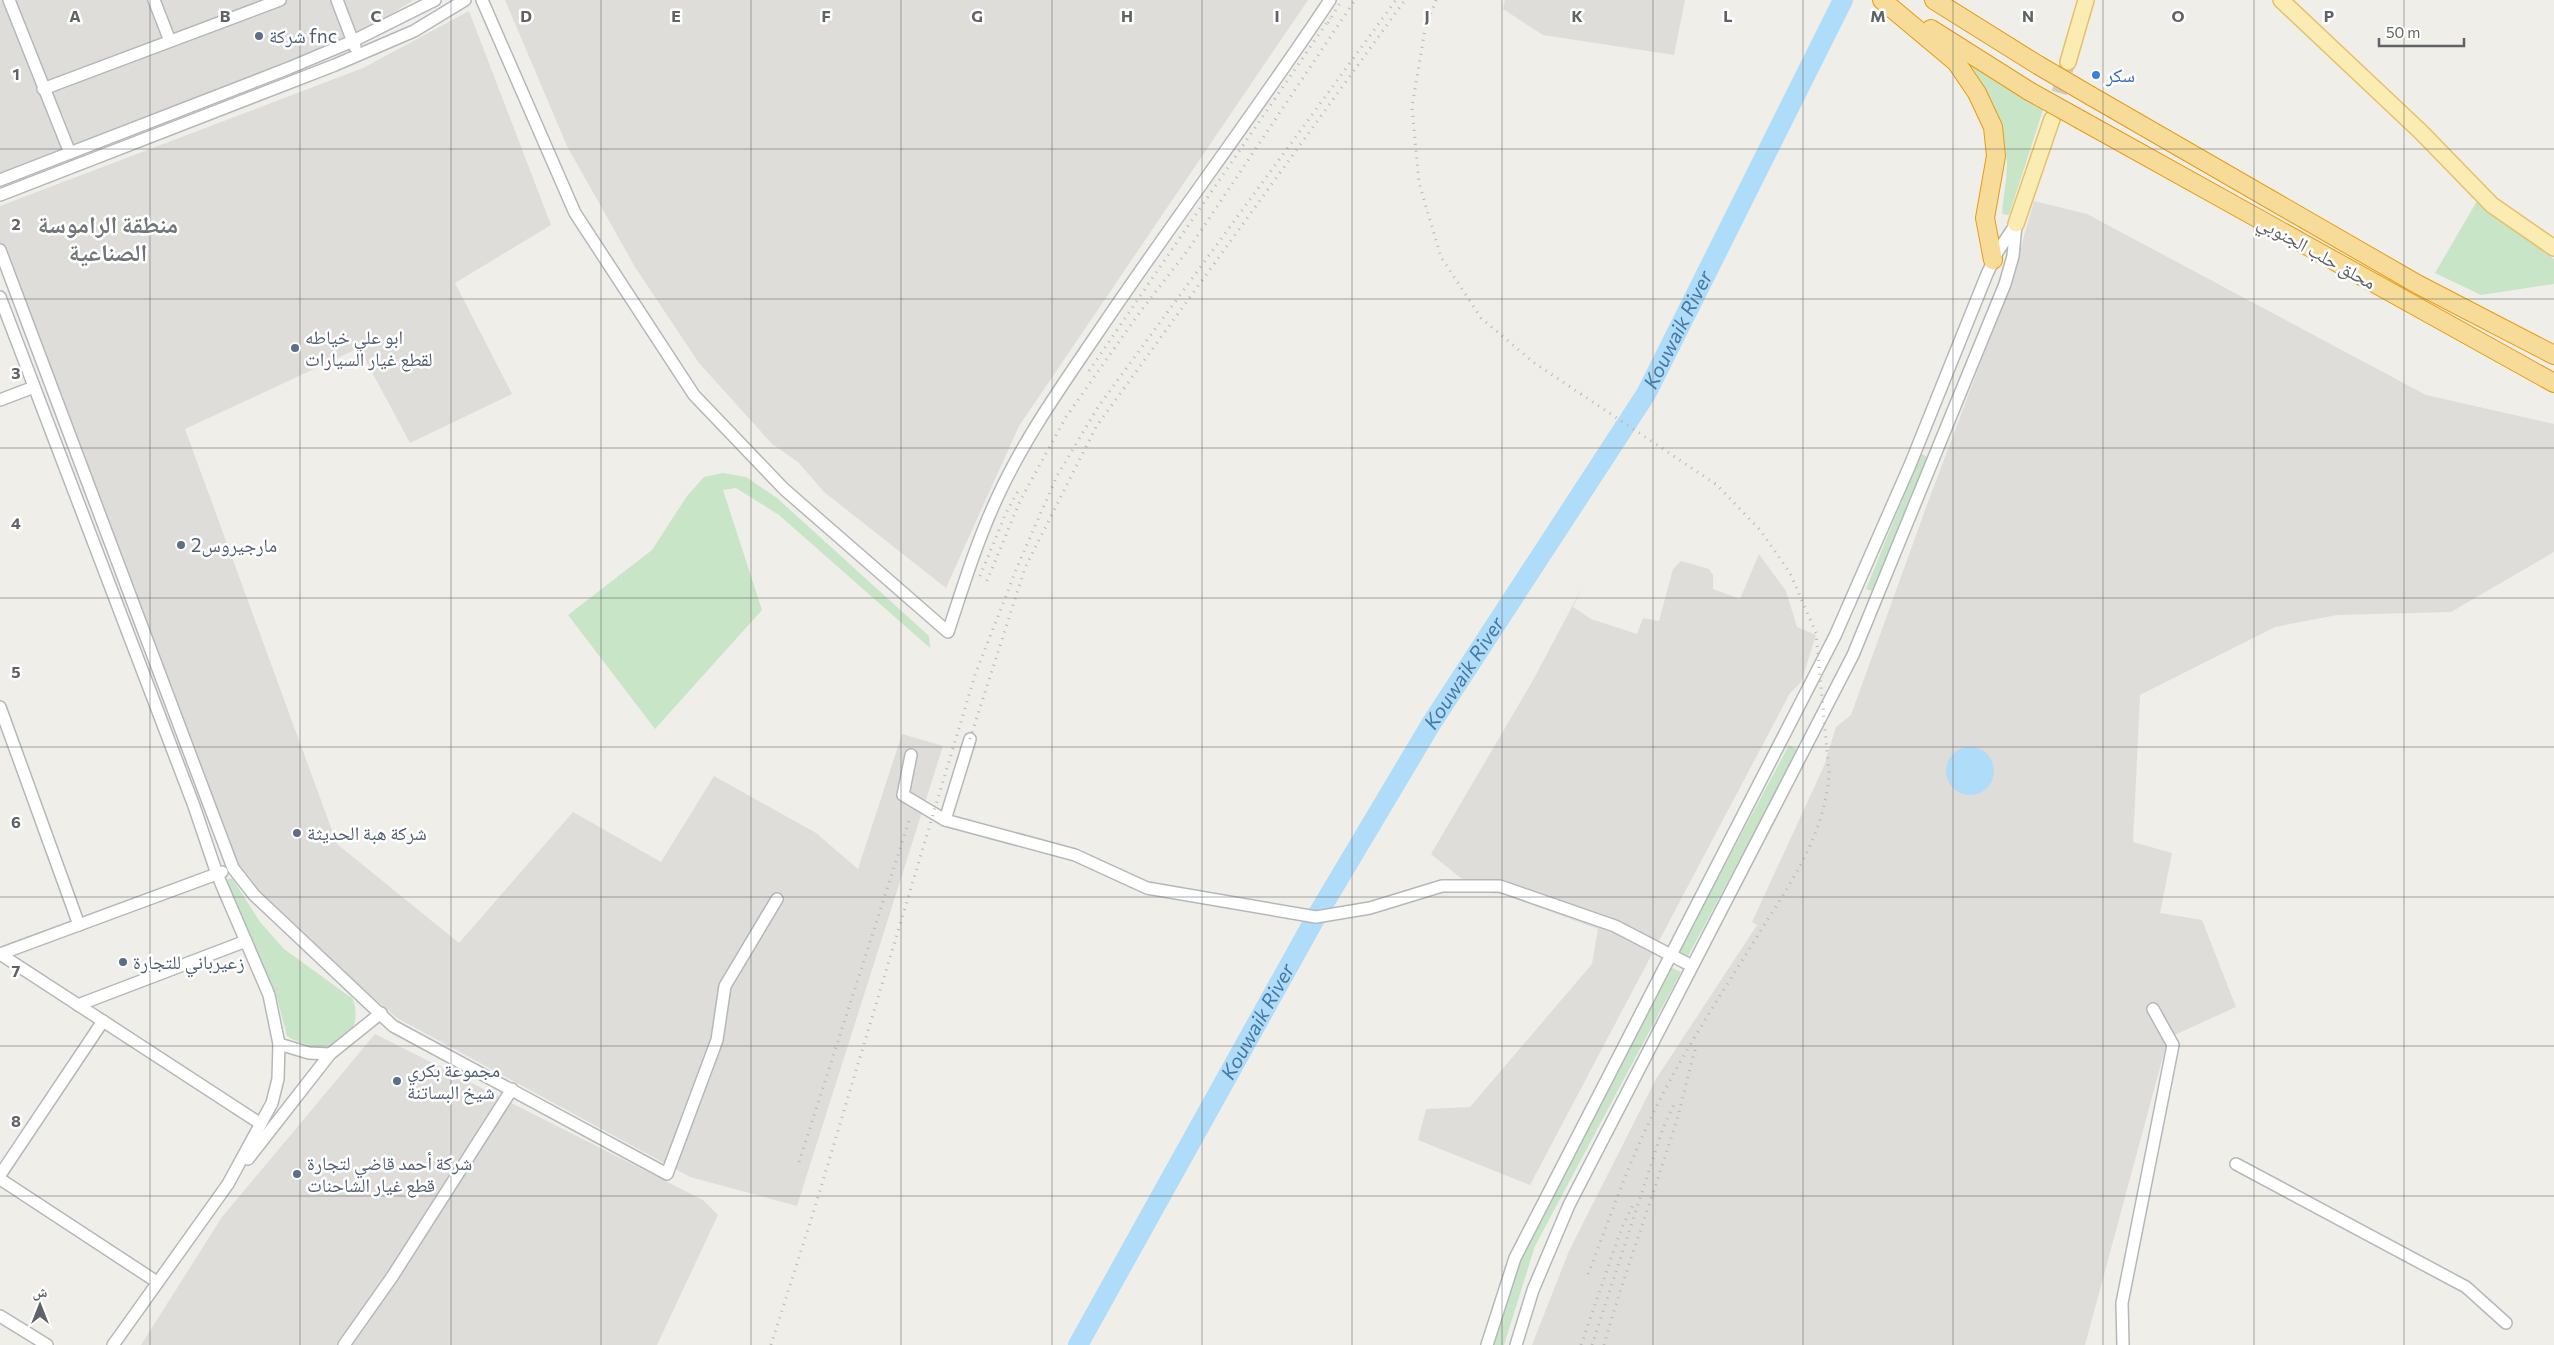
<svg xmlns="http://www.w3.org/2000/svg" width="2554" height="1345" font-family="Commissioner,'Noto Naskh Arabic',sans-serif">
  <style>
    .industrial { fill: #dfddda }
    .green { fill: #c8e5c7 }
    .water { fill: #afdcf9 }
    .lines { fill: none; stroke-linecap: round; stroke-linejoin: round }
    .river { stroke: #afdcf9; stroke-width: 20 }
    .major-tunnel { stroke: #cccbc8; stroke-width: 15; stroke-dasharray: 15 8; stroke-linecap: butt }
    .minor-casing { stroke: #b5b8bb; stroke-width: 14 }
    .major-casing { stroke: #e8c069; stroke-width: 18 }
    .highway-casing { stroke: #e89c10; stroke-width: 20 }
    .minor { stroke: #fff; stroke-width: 11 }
    .major { stroke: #faecb3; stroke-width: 15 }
    .highway { stroke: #f6db99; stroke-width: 18 }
    .rail { stroke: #b6b7b7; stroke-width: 3; stroke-dasharray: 1 6; stroke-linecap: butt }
    .highway-bridge-casing { stroke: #e89c10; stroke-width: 20; stroke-linecap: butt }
    .highway-bridge { stroke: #f6db99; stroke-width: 18 }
    .grid { fill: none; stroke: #5f6367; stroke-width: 1; stroke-opacity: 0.55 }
    .service-dot { fill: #5c6f8a; stroke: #fff; stroke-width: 2 }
    .shop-dot { fill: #3f7fe0; stroke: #fff; stroke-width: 2 }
    .labels { text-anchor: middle; stroke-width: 5; stroke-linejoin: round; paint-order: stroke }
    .service-label { font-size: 19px; fill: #4e5e75; stroke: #fff; text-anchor: start }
    .shop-label { font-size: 19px; fill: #366cbe; stroke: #fff; text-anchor: start }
    .street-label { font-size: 19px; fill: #5f6367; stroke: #fff }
    .water-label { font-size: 20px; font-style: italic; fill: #4778a3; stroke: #fff }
    .district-label { font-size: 24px; font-weight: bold; fill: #707579; stroke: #fff }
    .grid-label { font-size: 16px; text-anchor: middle; font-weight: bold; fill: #5f6367; stroke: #fff; stroke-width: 5; stroke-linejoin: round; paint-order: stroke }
  </style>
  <rect width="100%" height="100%" fill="#f0eee8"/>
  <g class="industrial">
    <path d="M0 0H414L338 47 0 175Z"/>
    <path d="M505 0H1308L1019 426 946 588 824 492 798 462 772 444 699 363 635 267 567 146Z"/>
    <path d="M1505 0H1685L1674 55 1543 35 1503 9Z"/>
    <path d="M469 11 551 225 455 283 512 394 410 443 359 348 185 429 337 844 459 943 573 812 661 862 714 776 816 833 858 869 902 734 943 746 797 1206 690 1177 397 1018 246 886 0 250V206L363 68Z"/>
    <path d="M2034 201 2087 214 2426 395 2554 424V552L2451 612 2337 615 2275 627 2140 695 2133 842 2172 853 2160 913 2202 920 2236 1007 2168 1038 2085 1345H1532L1569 1251 1656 1079 1757 925 1752 922 1824 766 1836 727 1851 715 1928 502 2011 282Z"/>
    <path d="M1759 554 1786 591 1797 627 1816 635 1801 682 1790 693 1530 1185 1418 1140 1426 1109 1470 1107 1592 964 1598 929 1502 894 1478 892 1431 854 1532 682 1583 586 1573 607 1591 619 1637 634 1643 618 1659 621 1673 569 1681 561 1709 569 1713 575V589L1740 599Z"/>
    <path d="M375 1034 703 1200 718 1215 657 1345H141L222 1217Z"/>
  </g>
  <g class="green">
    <path d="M1962 56 2043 110 2009 215 2002 214C2003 197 2007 180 2007 163 2005 122 1983 90 1962 56Z"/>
    <path d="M2477 201 2554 259V284L2481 295 2435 273Z"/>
    <path d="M1921 454 1930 458 1875 592 1866 589Z"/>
    <path d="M723 473 746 477 777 498 929 636 930 648 779 515 736 488 723 490 762 610 655 729 568 615 652 550 687 496 704 477Z"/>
    <path d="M1789 745 1798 750 1687 958 1678 953Z"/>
    <path d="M232 878 260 922 284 949 353 999C367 1044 320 1057 287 1036L276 994 226 880Z"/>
    <path d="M1672 968 1681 972 1535 1246 1504 1345H1493L1514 1276 1527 1243Z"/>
  </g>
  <circle class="water" cx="1970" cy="771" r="24"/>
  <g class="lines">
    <path class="river" id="s1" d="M1078 1345 1316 917 1431 724 1646 394 1843 0"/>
    <path class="major-tunnel" d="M2053 115 2068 62"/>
    <defs>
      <g id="minor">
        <path d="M9 0 70 153"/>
        <path d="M154 0 170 41"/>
        <path d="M337 0 355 47"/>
        <path d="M482 0 575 213 694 395 784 489 948 632C963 587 977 541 997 498 1024 439 1061 387 1097 334 1173 221 1255 113 1330 0"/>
        <path d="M43 89 280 0"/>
        <path d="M0 180 289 68 353 41 435 0"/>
        <path d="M0 195 335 65 414 31 465 0"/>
        <path d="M0 250 233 868 254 895 393 1026 667 1174 717 1040 725 986 777 899"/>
        <path d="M0 297 194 806 217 874 269 995 279 1044 278 1079 272 1103 228 1184 113 1345"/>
        <path d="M0 400 34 387"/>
        <path d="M0 707 79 925"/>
        <path d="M911 755 903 795 945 820 1075 855 1147 888 1316 917 1370 908 1442 886H1500L1615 926 1692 966"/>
        <path d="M945 820 970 739"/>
        <path d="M0 954 261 1124"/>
        <path d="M0 954 222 872"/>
        <path d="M78 1005 246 941"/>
        <path d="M279 1044 309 1053 330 1054"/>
        <path d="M248 1159 330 1054 381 1013"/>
        <path d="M2236 1164 2466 1287 2506 1323"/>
        <path d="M0 1175 103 1021"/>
        <path d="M0 1179 157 1282"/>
        <path d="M0 1316 47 1345"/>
        <path d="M344 1345 392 1277 512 1089"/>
        <path d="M1487 1345 1515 1258 1835 636 1910 465 1987 274 1998 251 2016 224"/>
        <path d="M1516 1345 1533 1290 1569 1205 1853 655 2005 284 2013 256 2016 224"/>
        <path d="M2123 1345 2122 1303 2173 1045 2153 1009"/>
      </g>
      <g id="major">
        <path d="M2281 0 2421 132 2492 205 2554 248"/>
        <path d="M2068 62 2086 0"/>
        <path d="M2016 224 2052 119"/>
      </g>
      <g id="highway">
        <path d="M1882 0 1956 62 1977 93 1993 127 1996 156 1985 218 1993 260"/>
        <path d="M1934 0 2038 65"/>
        <path d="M1931 29 2029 91"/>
        <path d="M2091 96 2417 284 2554 355"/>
        <path d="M2081 120 2554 383"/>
      </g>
    </defs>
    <use href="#minor" class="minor-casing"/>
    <use href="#major" class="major-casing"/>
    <use href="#highway" class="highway-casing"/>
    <use href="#minor" class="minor"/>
    <use href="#major" class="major"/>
    <use href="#highway" class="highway"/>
    <g class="rail">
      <path d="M1436 0 1425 29 1412 107 1419 183 1441 257 1481 318 1533 362 1717 485 1760 530 1790 573 1816 633 1829 772C1826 837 1786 889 1753 943 1717 1001 1678 1060 1649 1122 1625 1172 1607 1226 1587 1277"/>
      <path d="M1328 23 1342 0"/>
      <path d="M1089 371 1330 18"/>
      <path d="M980 576 1006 513 1018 491"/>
      <path d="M987 581 1020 501 1066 417 1137 316 1188 250 1355 0"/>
      <path d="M970 739 1025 568 1096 427 1405 0"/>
      <path d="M799 1162 909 821"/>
      <path d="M771 1345 815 1207 975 675 1018 565 1057 476 1098 407 1396 0"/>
      <path d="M1581 1345 1622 1227 1633 1205"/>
      <path d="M1592 1345 1663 1128 1675 1102"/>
      <path d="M1604 1345C1624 1274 1650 1205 1672 1135 1682 1106 1687 1076 1696 1047"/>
    </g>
    <defs>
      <g id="highway-bridge">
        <path d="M2038 65 2091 96"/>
        <path d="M2029 91 2081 120"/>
      </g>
    </defs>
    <use href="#highway-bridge" class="highway-bridge-casing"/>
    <use href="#highway-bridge" class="highway-bridge"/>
  </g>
  <path class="grid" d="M150 0V1345M300 0V1345M451 0V1345M601 0V1345M751 0V1345M901 0V1345M1052 0V1345M1202 0V1345M1352 0V1345M1502 0V1345M1653 0V1345M1803 0V1345M1953 0V1345M2103 0V1345M2254 0V1345M2404 0V1345M0 149H2554M0 299H2554M0 448H2554M0 598H2554M0 747H2554M0 897H2554M0 1046H2554M0 1196H2554"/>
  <g class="service-dot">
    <circle cx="259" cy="36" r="5"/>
    <circle cx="295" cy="348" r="5"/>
    <circle cx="181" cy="545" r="5"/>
    <circle cx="297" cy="833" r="5"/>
    <circle cx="123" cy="962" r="5"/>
    <circle cx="397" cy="1081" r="5"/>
    <circle cx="297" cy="1174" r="5"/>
  </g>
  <circle class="shop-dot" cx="2096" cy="75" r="5"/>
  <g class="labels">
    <g class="service-label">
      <text x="269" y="43">شركة fnc</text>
      <text x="305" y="344">ابو علي خياطه<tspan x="305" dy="22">لقطع غيار السيارات</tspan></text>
      <text x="191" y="552">مارجيروس2</text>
      <text x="307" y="840">شركة هبة الحديثة</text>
      <text x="133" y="969">زعيرباني للتجارة</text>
      <text x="407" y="1077">مجموعة بكري<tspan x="407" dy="22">شيخ البساتنة</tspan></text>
      <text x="307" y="1170">شركة أحمد قاضي لتجارة<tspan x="307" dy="22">قطع غيار الشاحنات</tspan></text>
    </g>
    <g class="shop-label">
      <text x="2106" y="82">سكر</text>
    </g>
    <g class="street-label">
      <text transform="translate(2317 252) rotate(29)" y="7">محلق حلب الجنوبي</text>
    </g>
    <g class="water-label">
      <text dy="7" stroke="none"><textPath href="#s1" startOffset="1180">Kouwaik River</textPath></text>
      <text dy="7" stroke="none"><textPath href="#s1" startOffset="775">Kouwaik River</textPath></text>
      <text dy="7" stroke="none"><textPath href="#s1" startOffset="370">Kouwaik River</textPath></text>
    </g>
    <g class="district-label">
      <text x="108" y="233">منطقة الراموسة<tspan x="108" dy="28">الصناعية</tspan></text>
    </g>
  </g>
  <g class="grid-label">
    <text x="75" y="22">A</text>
    <text x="225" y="22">B</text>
    <text x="376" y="22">C</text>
    <text x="526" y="22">D</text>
    <text x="676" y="22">E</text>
    <text x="826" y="22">F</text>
    <text x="977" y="22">G</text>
    <text x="1127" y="22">H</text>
    <text x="1277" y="22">I</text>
    <text x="1427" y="22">J</text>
    <text x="1577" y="22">K</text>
    <text x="1728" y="22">L</text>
    <text x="1878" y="22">M</text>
    <text x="2028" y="22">N</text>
    <text x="2178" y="22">O</text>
    <text x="2329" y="22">P</text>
    <text x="16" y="80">1</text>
    <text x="16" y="230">2</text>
    <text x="16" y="379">3</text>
    <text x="16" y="529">4</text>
    <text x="16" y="678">5</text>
    <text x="16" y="828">6</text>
    <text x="16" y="977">7</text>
    <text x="16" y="1127">8</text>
  </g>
  <g transform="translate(40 1305)" stroke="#ffffff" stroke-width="4" paint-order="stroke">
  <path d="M0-4L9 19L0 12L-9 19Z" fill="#5f6367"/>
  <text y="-8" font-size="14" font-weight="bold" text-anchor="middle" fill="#5f6367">ش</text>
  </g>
  <path d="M2379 38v8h85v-8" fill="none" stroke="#5f6367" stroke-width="2.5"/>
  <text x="2386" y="38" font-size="15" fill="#5f6367" stroke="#ffffff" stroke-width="4" paint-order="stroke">50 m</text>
</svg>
